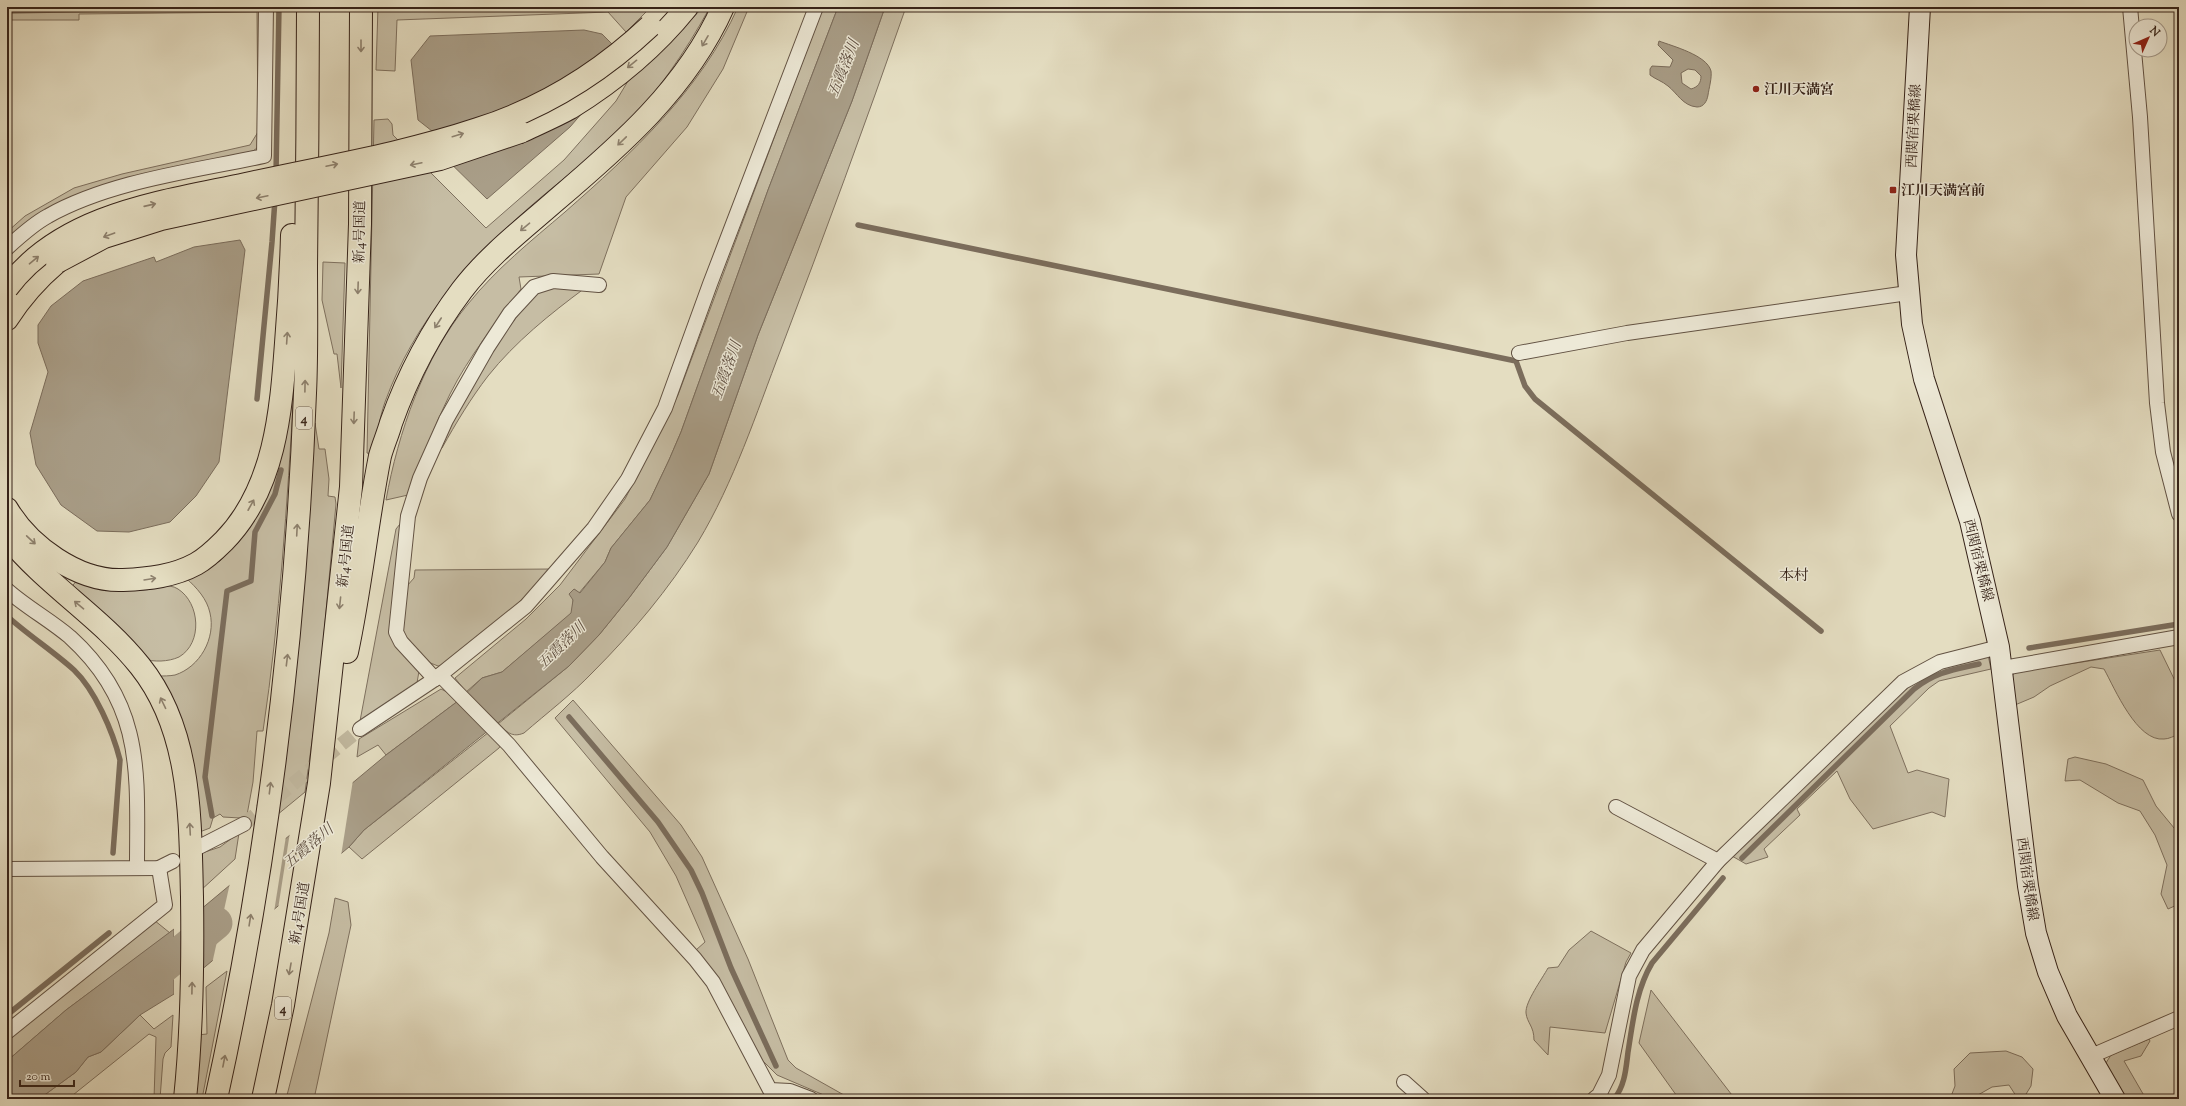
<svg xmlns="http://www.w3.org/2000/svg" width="2186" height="1106" font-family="'Sorts Mill Goudy','Noto Serif JP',serif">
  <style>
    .green { fill: #c6bda4; stroke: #7e705e }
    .water { fill: #a99e88; stroke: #7b6d5c; fill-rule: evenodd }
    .pier { fill: #e4ddc1 }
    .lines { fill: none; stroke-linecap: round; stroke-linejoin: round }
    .stream { stroke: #7b6d5c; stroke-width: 5.5 }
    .river { stroke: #a99e88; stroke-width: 33 }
    .street-tunnel { stroke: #c1b89f; stroke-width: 14; stroke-dasharray: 14 7; stroke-linecap: butt }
    .street-casing { stroke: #625243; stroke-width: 16 }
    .secondary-casing { stroke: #362319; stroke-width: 22 }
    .highway-casing { stroke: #362319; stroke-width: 24 }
    .street { stroke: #ede9d7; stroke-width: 14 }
    .secondary { stroke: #ede9d7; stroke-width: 20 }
    .highway { stroke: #e4ddc1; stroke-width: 22 }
    .highway-bridge-casing { stroke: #362319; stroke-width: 24; stroke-linecap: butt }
    .highway-bridge { stroke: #e4ddc1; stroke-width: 22 }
    .oneway { stroke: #8d806d }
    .poi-dot { fill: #8f2418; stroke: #ede9d7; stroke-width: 1.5 }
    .labels { text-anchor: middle; stroke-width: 3; stroke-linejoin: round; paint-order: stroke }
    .shield { fill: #ede9d7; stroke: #6d5e52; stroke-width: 1 }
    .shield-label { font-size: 13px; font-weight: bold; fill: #362319 }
    .poi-label { font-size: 14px; font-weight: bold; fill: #362319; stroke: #ede9d7; text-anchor: start }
    .street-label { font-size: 14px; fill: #362319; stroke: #ede9d7 }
    .water-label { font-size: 15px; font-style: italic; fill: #5e4e40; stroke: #ede9d7 }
    .neighbourhood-label { font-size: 15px; fill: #362319; stroke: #ede9d7 }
  </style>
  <rect width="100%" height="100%" fill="#e4ddc1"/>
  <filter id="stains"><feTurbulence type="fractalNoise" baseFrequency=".005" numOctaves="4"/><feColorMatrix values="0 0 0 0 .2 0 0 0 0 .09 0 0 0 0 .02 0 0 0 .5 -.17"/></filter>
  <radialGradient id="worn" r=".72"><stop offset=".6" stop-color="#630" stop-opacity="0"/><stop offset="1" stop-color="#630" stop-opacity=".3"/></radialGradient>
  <g class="green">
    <path d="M8 7H12L13 9 52 7H260V142L257 148 253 151 82 194 43 213 7 242V232L25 216 74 188 122 174 250 145 258 132 257 12 79 14V20H7Z"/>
    <path d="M378 7H651L626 32 608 12 397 20 395 71 376 70Z"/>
    <path d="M703 7 709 9C685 52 656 96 620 130 592 157 561 180 532 205 469 260 414 322 385 402 379 419 377 437 374 455L367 453 374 120 388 119 392 124 393 135 486 228 564 160 616 101 628 81 671 41Z"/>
    <path d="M738 7H749L723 69 687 127 626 197 599 274 519 277 521 289C496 323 469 356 450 394 434 427 421 461 408 495L386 500C398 433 424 357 468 304 496 269 531 241 565 212 632 153 701 90 738 7Z"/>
    <path d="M823 7H838L768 190 681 432 669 460 650 500 611 548 605 562 579 593 574 589 572 613 502 672 482 678 466 692 455 678 526 619 560 585 625 499 678 395Z"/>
    <path d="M885 7H906C866 122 824 236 781 349 756 414 734 482 698 542 669 589 632 633 593 672 572 694 547 713 524 733 512 738 507 732 498 724L569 666 599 635 629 598 667 547 709 474 758 335 852 101Z"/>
    <path d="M323 262 345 263 341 388 337 354H334L322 300Z"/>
    <path d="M552 288H585C550 314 515 342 488 376 471 398 456 423 442 448L439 447C466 390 493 345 533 296L539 292Z"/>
    <path d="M290 390H294C287 504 280 618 263 731H257L253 782 247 815 240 818 223 817 220 814 213 818 210 828 197 833 157 676C163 676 170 676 175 675 200 667 216 638 210 613 207 599 197 588 186 578L220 561 238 543 262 508 273 481Z"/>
    <path d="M315 423 319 449H325L329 479 328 496 335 497 336 504 318 698 305 792 277 815 308 537Z"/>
    <path d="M400 524H401L390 624 419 671 417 683 360 721 396 529Z"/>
    <path d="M552 569 514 607 446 666H438L428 662 407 642 402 626 407 586 414 578 415 570Z"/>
    <path d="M77 580C100 587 119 592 143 590 155 590 168 582 178 589 200 603 203 643 179 657 168 662 154 662 143 659L70 589Z"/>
    <path d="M2160 650 2179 689V734C2174 736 2169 739 2164 739 2137 742 2115 689 2104 669L2091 667 2050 686 2034 697 2015 705 2012 675 2017 672Z"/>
    <path d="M1988 655 1991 669 1939 681 1929 688 1890 726 1908 773 1917 770 1949 779 1945 817 1932 812 1873 829 1850 799 1837 771 1797 809 1800 815 1764 849 1768 857 1746 864 1732 856 1894 698 1931 671Z"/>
    <path d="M441 689 449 693 458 701 386 755 378 745 357 757 359 739Z"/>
    <path d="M573 700 681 825 702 857 748 959 788 1060 796 1068 851 1099H833L777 1075 754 1052 696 950 705 942 676 876 650 832 555 718Z"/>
    <path d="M489 732 501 745 499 748 362 859 349 847 364 830Z"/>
    <path d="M2075 757 2106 764 2143 780 2156 806 2179 834V904L2168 909 2161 894 2167 865 2155 835 2140 811 2118 803 2080 780 2065 781 2068 759Z"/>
    <path d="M239 833 235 859 200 891 199 854 220 847Z"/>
    <path d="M335 898 348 902 351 925 314 1099H286L329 933Z"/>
    <path d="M154 920 170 933 66 1010 7 1061V1037Z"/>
    <path d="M1591 931 1631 953 1626 962 1605 1033 1550 1027 1548 1055 1534 1040C1534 1026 1527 1023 1526 1013 1525 1002 1542 979 1548 968L1558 967 1569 950Z"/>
    <path d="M227 971 202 1099H192L197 1035 207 1034 206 987Z"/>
    <path d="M1651 990 1735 1099H1679L1639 1043Z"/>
    <path d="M140 1015 154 1029 173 1015 171 1047 165 1053 163 1059 160 1099H154L156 1037 149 1034 68 1099H39L76 1072 88 1057 101 1052Z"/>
    <path d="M2149 1039 2150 1041 2141 1056 2124 1061 2146 1099H2124L2104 1066 2111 1055Z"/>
    <path d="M2006 1051 2022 1057 2033 1069 2031 1086 2023 1099H2018L2009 1085 1992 1087 1971 1099H1950L1955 1086 1954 1069 1970 1053Z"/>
  </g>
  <g class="water">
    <path d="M838 7H885L852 101 758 335 709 474 667 547 629 598 599 635 569 666 364 830 349 847 200 971V910L386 755 458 701 482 678 502 672 571 613 573 600 569 594 574 589 580 593 605 562 611 548 650 500 669 460 681 432 768 190Z"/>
    <path d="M584 30 602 34 628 60 570 127 487 199 434 147 437 135 418 120 411 60 430 36Z"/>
    <path d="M1659 41C1672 46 1707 55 1711 71 1712 78 1709 88 1708 95 1707 101 1704 107 1697 107 1683 106 1677 93 1668 86 1662 81 1655 79 1650 75V69L1652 66 1670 67 1673 60 1658 45ZM1688 69 1695 70 1701 76C1701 83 1698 87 1691 89L1682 83 1681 73Z"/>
    <path d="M240 240 245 250 219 462 196 496 170 522 129 532 97 531 61 505 36 465 30 433 48 372 38 343V325L51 306 83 281 154 257 156 262 194 247Z"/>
    <path d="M174 929V994L140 1015 101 1052 88 1057 76 1072 39 1099H7V1061L66 1010Z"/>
  </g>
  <g class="pier">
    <path d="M353 780 341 856 278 909 290 832Z"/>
    <path d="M286 836 274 912 212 964 230 883Z"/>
    <path d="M174 927 176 929V994L174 996Z"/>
  </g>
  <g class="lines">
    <g class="stream">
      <path d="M7 11 221 7"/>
      <path d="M276 173 279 7"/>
      <path d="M858 225 1516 361 1525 386 1535 399 1821 631"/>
      <path d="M257 399 272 242 275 199"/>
      <path d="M7 616C28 635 53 651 74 670 95 690 113 732 120 760L113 853"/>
      <path d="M2029 648 2179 624"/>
      <path d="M569 717 658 822 691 870 702 893 731 968 776 1066"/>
      <path d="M212 816 205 777 227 591 251 581 255 532 275 494 281 470"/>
      <path d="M1742 858 1914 689C1936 672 1952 670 1979 664"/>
      <path d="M7 1015 109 933"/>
      <path d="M1614 1099C1625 1086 1626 1068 1628 1052 1633 1021 1636 990 1652 963L1723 878"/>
    </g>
    <path class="river" d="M140 986 216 923"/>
    <path class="street-tunnel" d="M244 824 360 729"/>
    <defs>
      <g id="street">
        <path d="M2130 7 2140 117 2157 403 2163 452 2179 514"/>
        <path d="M7 248C19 237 33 224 48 216 110 181 194 171 264 156L266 7"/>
        <path d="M1519 353 1627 333 1908 293"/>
        <path d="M7 590C26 607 50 620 70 637 145 705 137 775 137 866"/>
        <path d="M2003 668 2179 637"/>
        <path d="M440 675 509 745 602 857 695 959 713 982 770 1090 790 1091 811 1099"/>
        <path d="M435 679 401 642 396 632 408 516 420 478 446 420 487 348 510 313 534 287 553 281 599 285"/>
        <path d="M360 729 435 679 526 606 594 528 628 479 665 408 710 284 816 7"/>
        <path d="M1616 807 1718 861"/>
        <path d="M199 847 244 824"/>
        <path d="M7 869 159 868 173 861"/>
        <path d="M7 1032 165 905 159 868"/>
        <path d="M2089 1057 2179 1018"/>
        <path d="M1404 1082 1423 1099"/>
        <path d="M1594 1099 1599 1095 1609 1075 1629 976 1643 950 1718 861 1903 682 1940 662 1999 647"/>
      </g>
      <path id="secondary" d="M1920 7 1906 255 1912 324 1924 379 1970 521 1999 647 2028 886 2036 933 2048 972 2067 1016 2115 1099"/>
      <g id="highway">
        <path d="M520 132C537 124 554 117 570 108 614 81 654 48 687 7"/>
        <path d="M7 319C21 297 37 279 57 262"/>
        <path d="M7 509C29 546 78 582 123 580 149 579 174 576 196 564 207 558 216 549 224 541 275 489 281 412 286 343 289 307 291 271 292 235"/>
        <path d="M7 536C46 585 101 617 140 666 192 731 190 819 192 897 193 964 192 1032 185 1099"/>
        <path d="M347 652C361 587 367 521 380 456 383 445 388 434 391 423 408 375 431 331 462 290 488 256 522 230 554 202 620 146 687 88 723 7"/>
        <path d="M216 1099C267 867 296 630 305 393 307 351 306 309 306 266 307 180 308 93 308 7"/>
        <path d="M263 1099 283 1005 319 783 351 487 360 224 361 7"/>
      </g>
    </defs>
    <use href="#street" class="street-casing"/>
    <use href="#secondary" class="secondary-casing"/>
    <use href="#highway" class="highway-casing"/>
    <use href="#street" class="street"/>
    <use href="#secondary" class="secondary"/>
    <use href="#highway" class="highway"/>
    <defs>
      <g id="highway-bridge">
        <path d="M57 262 104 237 161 219 440 159 520 132"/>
        <path d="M7 288C62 214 162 202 246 184 323 167 403 154 478 129 544 108 600 73 650 26"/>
      </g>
    </defs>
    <use href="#highway-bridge" class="highway-bridge-casing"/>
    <use href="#highway-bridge" class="highway-bridge"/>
  </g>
  <defs><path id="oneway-shaft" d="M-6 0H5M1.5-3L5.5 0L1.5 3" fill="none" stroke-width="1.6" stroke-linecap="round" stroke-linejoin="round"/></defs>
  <g class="oneway">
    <use href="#oneway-shaft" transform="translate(705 41) rotate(120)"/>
    <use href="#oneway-shaft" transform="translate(361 46) rotate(90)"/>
    <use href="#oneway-shaft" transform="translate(632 64) rotate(141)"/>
    <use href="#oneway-shaft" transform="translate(458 135) rotate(-17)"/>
    <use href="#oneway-shaft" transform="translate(622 141) rotate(136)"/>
    <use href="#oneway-shaft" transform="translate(416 164) rotate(168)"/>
    <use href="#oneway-shaft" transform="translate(332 165) rotate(-12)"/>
    <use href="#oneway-shaft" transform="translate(262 197) rotate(168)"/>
    <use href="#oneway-shaft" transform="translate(150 205) rotate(-13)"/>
    <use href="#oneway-shaft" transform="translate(525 227) rotate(140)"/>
    <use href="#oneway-shaft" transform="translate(109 235) rotate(160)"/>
    <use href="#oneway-shaft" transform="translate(34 260) rotate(-40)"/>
    <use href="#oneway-shaft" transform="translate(358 288) rotate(92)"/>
    <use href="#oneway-shaft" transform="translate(438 323) rotate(123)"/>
    <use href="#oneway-shaft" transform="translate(287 338) rotate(-86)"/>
    <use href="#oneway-shaft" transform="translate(305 386) rotate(-89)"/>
    <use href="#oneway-shaft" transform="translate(354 418) rotate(92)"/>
    <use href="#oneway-shaft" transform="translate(251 505) rotate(-61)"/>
    <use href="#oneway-shaft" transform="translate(297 530) rotate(-87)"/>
    <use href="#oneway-shaft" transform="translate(31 540) rotate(43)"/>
    <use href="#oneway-shaft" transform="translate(150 579) rotate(-9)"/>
    <use href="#oneway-shaft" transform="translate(340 603) rotate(96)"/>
    <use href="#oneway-shaft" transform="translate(79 605) rotate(-140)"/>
    <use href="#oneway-shaft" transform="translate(287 660) rotate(-83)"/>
    <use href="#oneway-shaft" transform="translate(163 703) rotate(-116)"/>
    <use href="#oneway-shaft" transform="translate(270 788) rotate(-83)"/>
    <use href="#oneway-shaft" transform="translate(190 829) rotate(-93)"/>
    <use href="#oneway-shaft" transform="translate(250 920) rotate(-81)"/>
    <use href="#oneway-shaft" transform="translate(290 969) rotate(100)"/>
    <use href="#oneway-shaft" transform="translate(192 988) rotate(-89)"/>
    <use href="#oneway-shaft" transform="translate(224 1061) rotate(-79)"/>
  </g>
  <g class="poi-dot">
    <circle cx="1756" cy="89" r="4"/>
    <rect x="1889" y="186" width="8" height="8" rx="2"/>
  </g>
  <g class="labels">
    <g class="shield">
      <rect x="296" y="407" width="16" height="22" rx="3"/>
      <rect x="275" y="997" width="16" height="22" rx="3"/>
    </g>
    <g class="shield-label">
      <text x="304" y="423">4</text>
      <text x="283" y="1013">4</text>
    </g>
    <g class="poi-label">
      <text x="1764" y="94">江川天満宮</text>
      <text x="1901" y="195">江川天満宮前</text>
    </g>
    <g class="street-label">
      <text transform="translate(1913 126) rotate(-87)" y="5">西関宿栗橋線</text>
      <text transform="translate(359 232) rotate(-89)" y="5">新4号国道</text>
      <text transform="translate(345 556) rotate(-84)" y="5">新4号国道</text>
      <text transform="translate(1979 560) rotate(76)" y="5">西関宿栗橋線</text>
      <text transform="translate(2028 879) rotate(82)" y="5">西関宿栗橋線</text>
      <text transform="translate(299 913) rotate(-81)" y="5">新4号国道</text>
    </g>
    <g class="water-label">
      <text transform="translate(843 68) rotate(-68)" y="5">五霞落川</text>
      <text transform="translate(726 370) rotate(-70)" y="5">五霞落川</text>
      <text transform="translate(561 645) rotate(-44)" y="5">五霞落川</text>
      <text transform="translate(308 846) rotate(-40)" y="5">五霞落川</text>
    </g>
    <g class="neighbourhood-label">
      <text x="1794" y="580">本村</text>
    </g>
  </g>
  <rect width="2186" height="1106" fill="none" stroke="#e4ddc1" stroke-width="24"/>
  <rect x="8" y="8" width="2170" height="1090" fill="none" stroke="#362319" stroke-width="2"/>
  <rect x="12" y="12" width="2162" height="1082" fill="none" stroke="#362319"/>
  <g transform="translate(2148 38) rotate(45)"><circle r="19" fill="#ede9d7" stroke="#a49a8b"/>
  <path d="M0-3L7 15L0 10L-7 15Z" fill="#8f2418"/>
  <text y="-6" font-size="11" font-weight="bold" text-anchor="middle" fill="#362319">N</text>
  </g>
  <path d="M20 1080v6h54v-6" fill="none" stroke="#362319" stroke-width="2"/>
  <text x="26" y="1080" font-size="12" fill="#362319" stroke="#ede9d7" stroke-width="3" paint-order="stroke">20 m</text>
  <rect width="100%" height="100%" filter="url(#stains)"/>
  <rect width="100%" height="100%" fill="url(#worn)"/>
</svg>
